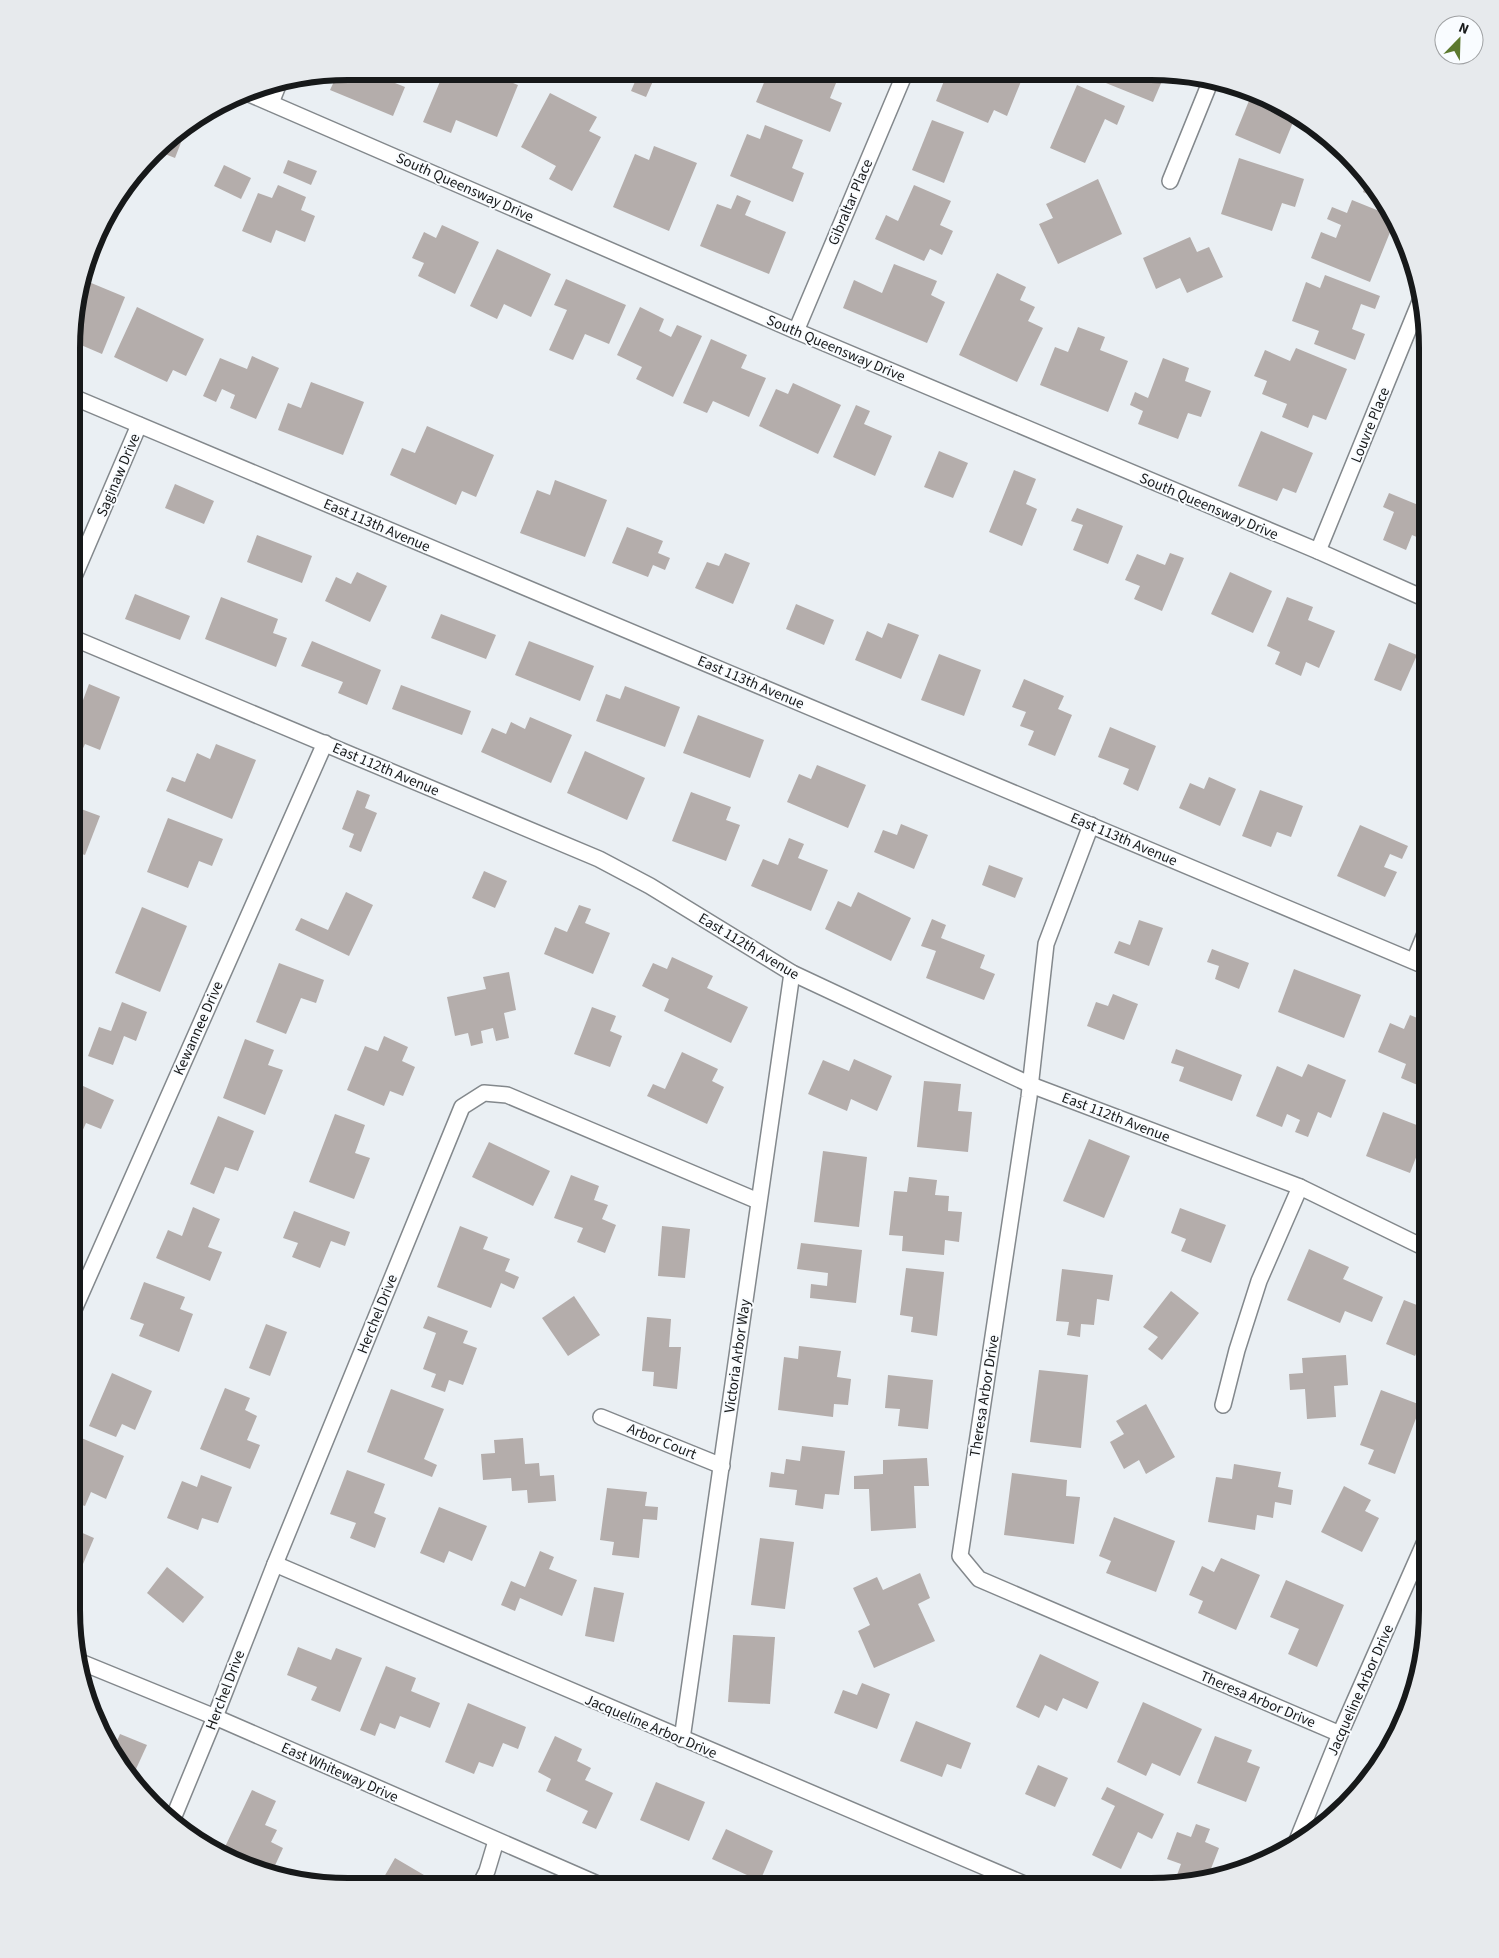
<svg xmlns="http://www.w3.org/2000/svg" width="1499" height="1958" font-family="'Source Sans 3',sans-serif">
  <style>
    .building { fill: #b4adab }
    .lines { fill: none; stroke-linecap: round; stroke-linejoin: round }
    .street-casing { stroke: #83888c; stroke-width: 18 }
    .street { stroke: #fff; stroke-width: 15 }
    .labels { text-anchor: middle; stroke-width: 4; stroke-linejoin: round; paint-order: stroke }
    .street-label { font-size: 15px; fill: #17191a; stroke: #f9fcff }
    .rim { fill: none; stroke: #17191a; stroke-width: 6 }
  </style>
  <rect width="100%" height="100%" fill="#eaeff3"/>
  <g class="building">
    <path d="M348 71H382L380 77 405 87 393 116 330 90 338 73Z"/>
    <path d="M444 72H485L518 85 497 137 456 120 451 133 423 122Z"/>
    <path d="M624 72H657L646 97 631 91 637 77Z"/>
    <path d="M783 72 840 73 830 98 842 103 830 132 756 102 768 73 780 78Z"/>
    <path d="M963 73H1009L1022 79 1007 116 994 110 988 123 936 101 946 76 959 82Z"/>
    <path d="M1093 73H1097L1165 74 1153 102 1091 77Z"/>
    <path d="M1077 85 1125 106 1117 125 1105 119 1085 163 1050 148Z"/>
    <path d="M1253 91 1296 115 1280 154 1235 135Z"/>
    <path d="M550 93 597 117 589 131 601 137 572 191 549 179 556 166 521 147Z"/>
    <path d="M932 120 964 132 944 183 912 170Z"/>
    <path d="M765 125 803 140 792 168 804 173 793 202 730 176 747 134 760 139Z"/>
    <path d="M187 127 175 158 160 152 155 165 147 162 166 140Z"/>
    <path d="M654 146 697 163 669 231 613 207 635 154 649 160Z"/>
    <path d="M1239 158 1304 179 1295 207 1282 203 1272 231 1221 214Z"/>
    <path d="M288 160 317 171 311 185 283 173Z"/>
    <path d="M224 165 251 178 241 199 214 186Z"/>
    <path d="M1098 179 1122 234 1058 264 1039 224 1053 218 1046 204Z"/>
    <path d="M1368 179 1373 186 1383 201 1363 192Z"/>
    <path d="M278 185 306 197 301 210 315 216 305 242 276 230 271 243 242 231 258 193 272 198Z"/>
    <path d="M914 185 951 201 940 225 953 231 942 255 930 249 924 261 875 239 886 215 898 221Z"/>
    <path d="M737 195 751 201 745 215 786 232 769 274 700 246 717 204 731 209Z"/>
    <path d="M1352 200 1394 217 1395 220 1370 282 1311 258 1321 232 1336 238 1341 225 1327 219 1332 207 1347 213Z"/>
    <path d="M442 225 479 242 455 294 418 276 424 263 412 258 424 232 436 238Z"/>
    <path d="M1190 237 1197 252 1209 247 1223 277 1187 293 1180 278 1156 289 1143 258Z"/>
    <path d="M497 249 551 274 531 317 504 304 497 319 470 306Z"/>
    <path d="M894 264 937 281 931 295 945 302 927 343 843 308 854 280 882 293Z"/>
    <path d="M997 273 1026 287 1020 300 1035 307 1028 321 1043 328 1017 382 959 355Z"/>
    <path d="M1325 275 1380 296 1375 309 1361 304 1352 329 1365 334 1355 360 1314 344 1319 331 1292 321 1306 282 1320 288Z"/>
    <path d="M566 279 626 305 609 344 585 334 573 360 549 350 567 310 554 305Z"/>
    <path d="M84 280 125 297 102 354 74 342V311Z"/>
    <path d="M137 307 204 339 186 376 173 370 167 382 114 357Z"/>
    <path d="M640 307 664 319 659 331 671 337 677 325 702 336 673 397 636 379 642 367 617 355Z"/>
    <path d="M1078 327 1105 337 1100 350 1128 361 1108 412 1040 385 1055 347 1068 352Z"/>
    <path d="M711 339 747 355 741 368 766 378 749 417 713 401 707 413 683 403Z"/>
    <path d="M1296 348 1347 369 1326 420 1313 415 1308 428 1282 417 1287 404 1262 394 1267 381 1254 376 1265 350 1290 361Z"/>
    <path d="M252 356 279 368 256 419 230 408 235 395 222 389 216 402 203 396 220 358 247 369Z"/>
    <path d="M1163 358 1189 368 1185 381 1211 391 1201 417 1188 413 1178 439 1138 424 1143 411 1130 405 1135 392 1148 398Z"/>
    <path d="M311 382 364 402 343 455 278 430 288 403 301 408Z"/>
    <path d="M793 383 841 405 818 454 759 426 776 389 788 394Z"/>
    <path d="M856 405 870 411 864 424 892 436 875 476 833 457Z"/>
    <path d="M427 426 494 455 476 497 462 491 456 505 390 475 402 448 415 453Z"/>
    <path d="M1261 431 1313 453 1296 493 1283 488 1277 501 1238 486Z"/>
    <path d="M939 451 968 463 953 498 924 487Z"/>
    <path d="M1014 470 1036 479 1026 504 1037 509 1022 546 989 532Z"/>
    <path d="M555 480 607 500 585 557 520 533 537 490 550 495Z"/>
    <path d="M175 484 214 501 204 524 165 508Z"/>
    <path d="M1389 493 1428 509V531L1424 540 1412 535 1406 550 1383 540 1394 512 1383 507Z"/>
    <path d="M1077 508 1123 526 1108 564 1073 550 1083 525 1071 521Z"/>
    <path d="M627 527 663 541 658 553 670 558 665 570 653 565 648 577 612 563Z"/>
    <path d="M257 535 312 556 302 583 247 562Z"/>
    <path d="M725 553 750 563 733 604 695 588 707 562 719 566Z"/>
    <path d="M1170 553 1184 558 1162 611 1134 599 1140 586 1125 580 1137 554 1165 565Z"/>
    <path d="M357 572 387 586 370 622 325 601 336 577 351 584Z"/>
    <path d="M1230 572 1272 591 1253 633 1211 614Z"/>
    <path d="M135 594 190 616 180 640 125 619Z"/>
    <path d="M221 597 278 619 273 633 287 638 276 667 205 639Z"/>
    <path d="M1287 597 1313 607 1308 620 1335 631 1319 668 1306 662 1301 676 1275 664 1280 652 1267 646Z"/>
    <path d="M796 604 834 620 824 645 786 629Z"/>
    <path d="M441 614 496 635 486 659 431 638Z"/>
    <path d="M888 623 919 635 901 679 855 660 867 631 882 638Z"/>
    <path d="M312 641 381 670 367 705 338 693 343 682 301 666Z"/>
    <path d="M529 641 594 666 580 701 515 675Z"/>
    <path d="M1389 643 1417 655 1401 691 1374 680Z"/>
    <path d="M939 654 981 670 964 716 921 700Z"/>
    <path d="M1024 679 1064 696 1058 709 1072 715 1055 756 1028 745 1034 731 1020 726 1026 712 1012 707Z"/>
    <path d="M89 684 120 697 100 750 85 744 79 757 73 754V727Z"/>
    <path d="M401 685 471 711 462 735 392 709Z"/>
    <path d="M625 686 680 707 665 747 596 721 606 694 620 699Z"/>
    <path d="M698 715 764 740 750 778 683 753Z"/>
    <path d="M530 717 572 735 551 783 481 752 492 728 506 734 511 722 525 729Z"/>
    <path d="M1110 727 1156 746 1138 791 1123 784 1129 769 1098 757Z"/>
    <path d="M216 744 256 760 232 819 166 791 172 777 185 782 197 753 210 759Z"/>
    <path d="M585 751 645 778 627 820 567 793Z"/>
    <path d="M817 765 866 785 848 828 787 802 799 774 811 779Z"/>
    <path d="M1209 777 1236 789 1220 826 1179 808 1190 783 1204 789Z"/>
    <path d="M357 790 370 795 365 808 377 813 361 852 349 847 354 834 342 829Z"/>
    <path d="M1260 790 1303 806 1291 837 1277 832 1271 847 1242 836Z"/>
    <path d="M691 792 731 807 726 820 740 825 726 861 672 841Z"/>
    <path d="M73 806 100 816 85 855 73 851Z"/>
    <path d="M168 818 223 839 212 866 199 861 188 888 147 872Z"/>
    <path d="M901 824 928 835 914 869 874 852 883 830 897 835Z"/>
    <path d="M1360 825 1408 846 1402 859 1390 854 1384 867 1397 872 1385 897 1337 876Z"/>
    <path d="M789 838 804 844 798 858 828 870 811 911 751 886 763 859 778 865Z"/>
    <path d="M989 865 1023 878 1015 898 982 885Z"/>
    <path d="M484 871 507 881 495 908 472 898Z"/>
    <path d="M346 892 373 905 349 956 295 930 301 918 328 930Z"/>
    <path d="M858 892 911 918 891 961 825 929 838 901 851 907Z"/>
    <path d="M579 905 591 909 585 923 610 933 593 974 544 954 555 927 567 932Z"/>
    <path d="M142 907 187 926 160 992 115 973Z"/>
    <path d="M932 919 946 925 941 938 985 955 980 968 995 974 984 1000 926 978 936 951 921 946Z"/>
    <path d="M1139 920 1163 928 1149 966 1114 953 1119 941 1130 945Z"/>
    <path d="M1212 949 1249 963 1239 989 1215 979 1219 966 1207 962Z"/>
    <path d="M672 957 713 976 707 988 748 1007 731 1043 664 1011 669 999 642 986 653 963 667 969Z"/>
    <path d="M279 963 324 980 316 1003 301 998 286 1034 256 1022Z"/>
    <path d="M1294 969 1361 995 1344 1038 1278 1012Z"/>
    <path d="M509 972 516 1010 504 1013 509 1038 496 1041 493 1028 481 1031 483 1043 471 1046 468 1033 455 1036 447 997 486 989 483 977Z"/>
    <path d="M1113 994 1138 1004 1124 1040 1087 1026 1096 1002 1108 1006Z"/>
    <path d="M122 1002 147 1012 136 1041 124 1036 113 1065 88 1056 99 1027 111 1031Z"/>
    <path d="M592 1007 616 1016 610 1031 622 1036 610 1067 574 1054Z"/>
    <path d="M1410 1015 1427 1022V1089L1401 1078 1406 1064 1378 1052 1390 1023 1404 1029Z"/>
    <path d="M384 1036 408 1047 402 1061 415 1067 403 1096 390 1091 384 1106 347 1090 365 1046 378 1051Z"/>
    <path d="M245 1039 274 1050 268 1065 283 1070 265 1115 223 1098Z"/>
    <path d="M1176 1049 1242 1075 1232 1101 1179 1081 1184 1067 1171 1063Z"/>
    <path d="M682 1052 718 1069 712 1081 724 1087 707 1124 647 1096 653 1084 665 1089Z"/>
    <path d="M854 1059 892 1076 877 1111 851 1099 847 1111 808 1094 823 1060 849 1071Z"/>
    <path d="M1308 1064 1346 1080 1331 1118 1318 1112 1308 1137 1295 1132 1300 1120 1287 1114 1282 1127 1256 1116 1277 1066 1302 1077Z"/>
    <path d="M72 1081 114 1100 101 1129 86 1123 73 1152H72Z"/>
    <path d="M924 1081 961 1084 958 1111 972 1112 968 1152 917 1147Z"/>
    <path d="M1383 1112 1427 1129 1410 1173 1366 1156Z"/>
    <path d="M335 1114 365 1125 355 1153 370 1158 354 1199 309 1182Z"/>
    <path d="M218 1116 254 1131 238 1171 225 1167 214 1194 190 1184Z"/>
    <path d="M1089 1139 1130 1156 1104 1218 1063 1201Z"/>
    <path d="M489 1142 550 1171 533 1206 472 1177Z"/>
    <path d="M823 1151 867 1157 859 1227 814 1222Z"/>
    <path d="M571 1175 599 1186 594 1200 608 1205 602 1219 616 1225 605 1253 577 1242 583 1228 554 1218Z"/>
    <path d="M909 1177 937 1180 935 1195 949 1196 948 1211 962 1212 959 1242 945 1240 944 1255 902 1251 903 1236 889 1235 894 1191 907 1192Z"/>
    <path d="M193 1207 220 1219 208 1247 222 1252 210 1281 156 1258 168 1230 182 1236Z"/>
    <path d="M1180 1208 1226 1225 1211 1263 1181 1251 1186 1239 1171 1233Z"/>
    <path d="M294 1211 350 1232 345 1246 331 1241 320 1268 292 1257 298 1243 283 1238Z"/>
    <path d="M460 1226 488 1237 483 1249 510 1259 505 1271 519 1277 514 1289 501 1283 491 1308 437 1287Z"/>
    <path d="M662 1226 690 1229 685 1278 658 1276Z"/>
    <path d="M801 1243 862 1250 856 1303 810 1298 811 1284 827 1286 828 1273 797 1269Z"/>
    <path d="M1309 1249 1349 1267 1343 1279 1383 1297 1372 1322 1345 1311 1340 1323 1287 1300Z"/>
    <path d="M906 1268 944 1272 937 1336 911 1332 913 1317 900 1315Z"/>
    <path d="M1062 1269 1113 1275 1109 1301 1097 1299 1094 1325 1081 1324 1080 1337 1067 1335 1069 1322 1056 1321Z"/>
    <path d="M144 1282 185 1297 180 1309 193 1314 179 1352 139 1336 144 1324 130 1319Z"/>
    <path d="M1171 1291 1199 1313 1162 1360 1148 1349 1158 1337 1143 1327Z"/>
    <path d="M574 1296 600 1335 568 1356 542 1318Z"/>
    <path d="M1404 1300 1427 1309V1343L1422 1340 1415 1356 1386 1344Z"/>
    <path d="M428 1316 468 1331 463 1343 477 1348 463 1385 449 1380 445 1392 431 1387 436 1374 423 1369 436 1333 423 1328Z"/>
    <path d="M647 1317 671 1319 669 1347H681L677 1389 653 1386 654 1372 642 1371Z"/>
    <path d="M266 1324 287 1332 270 1376 249 1368Z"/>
    <path d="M799 1346 841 1351 837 1377 851 1379 848 1405 834 1404 833 1417 778 1410 784 1357 798 1359Z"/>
    <path d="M1346 1355 1348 1385 1334 1386 1336 1417 1307 1419 1305 1389 1290 1390 1289 1374 1303 1373 1302 1358Z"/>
    <path d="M1039 1370 1088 1375 1081 1448 1030 1442Z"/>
    <path d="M112 1373 152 1391 135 1430 122 1424 116 1437 89 1426Z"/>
    <path d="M888 1375 933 1380 928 1429 898 1426 900 1409 885 1408Z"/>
    <path d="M225 1388 250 1398 245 1410 257 1416 247 1440 260 1445 250 1469 200 1449Z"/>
    <path d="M391 1389 444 1409 424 1459 437 1465 432 1477 367 1452Z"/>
    <path d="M1381 1390 1421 1405 1395 1474 1368 1464 1374 1450 1360 1445Z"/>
    <path d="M1146 1404 1175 1457 1146 1474 1139 1460 1124 1469 1110 1442 1124 1434 1116 1421Z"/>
    <path d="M79 1437 124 1456 106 1499 91 1492 85 1506 71 1501 72 1454Z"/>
    <path d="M523 1438 525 1464 539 1463 540 1476 554 1475 556 1501 528 1503 527 1490 512 1491 511 1478 483 1480 481 1454 495 1453 494 1440Z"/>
    <path d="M802 1446 845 1451 839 1495 825 1494 823 1509 795 1505 797 1490 769 1487 771 1472 784 1474 786 1459 800 1461Z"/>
    <path d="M927 1458 929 1486H914L916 1528 871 1531 869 1489H854V1476L883 1474V1460Z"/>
    <path d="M1234 1464 1281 1472 1278 1487 1293 1490 1291 1505 1275 1502 1273 1518 1257 1515 1255 1530 1208 1522 1216 1477 1232 1479Z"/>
    <path d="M347 1470 385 1484 374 1513 386 1518 375 1548 350 1538 356 1523 330 1514Z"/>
    <path d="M1012 1473 1067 1480 1066 1496 1080 1497 1074 1544 1004 1535Z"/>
    <path d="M201 1475 232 1487 218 1523 202 1518 198 1530 167 1518 182 1481 197 1487Z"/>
    <path d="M1344 1486 1371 1500 1365 1511 1379 1518 1362 1552 1321 1532Z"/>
    <path d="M607 1488 647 1492 645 1506 658 1507 657 1520 643 1519 639 1558 612 1555 614 1542 600 1540Z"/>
    <path d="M439 1507 487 1526 472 1561 449 1551 444 1563 420 1553Z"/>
    <path d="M1114 1517 1175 1541 1156 1592 1106 1573 1111 1561 1099 1556Z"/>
    <path d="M71 1528 94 1538 75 1583 71 1581Z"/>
    <path d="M760 1538 794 1542 785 1609 751 1605Z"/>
    <path d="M540 1551 554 1557 549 1569 577 1580 562 1616 520 1598 515 1611 501 1605 511 1581 525 1587Z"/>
    <path d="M1221 1558 1260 1575 1236 1630 1198 1613 1203 1601 1189 1595 1202 1566 1214 1572Z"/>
    <path d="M167 1567 204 1597 183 1623 147 1593Z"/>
    <path d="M920 1573 930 1598 918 1604 935 1641 874 1668 858 1631 870 1625 853 1588 877 1577 883 1590Z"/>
    <path d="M1286 1580 1344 1605 1317 1667 1288 1654 1299 1629 1270 1617Z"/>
    <path d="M594 1587 624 1593 614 1642 585 1636Z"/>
    <path d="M733 1635 775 1637 770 1704 728 1702Z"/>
    <path d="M298 1647 331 1660 336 1648 362 1658 340 1712 311 1700 317 1687 287 1675Z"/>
    <path d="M1040 1654 1099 1682 1087 1709 1063 1698 1057 1711 1045 1705 1039 1718 1016 1707Z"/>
    <path d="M386 1666 416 1678 411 1691 440 1703 430 1728 400 1716 395 1729 380 1723 375 1736 360 1730Z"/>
    <path d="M862 1683 890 1694 877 1729 834 1713 843 1690 857 1695Z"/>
    <path d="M1143 1702 1202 1729 1180 1776 1152 1763 1146 1776 1117 1762Z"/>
    <path d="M468 1703 526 1727 518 1749 503 1743 493 1767 479 1762 474 1774 445 1762Z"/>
    <path d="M916 1721 971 1743 961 1769 947 1764 942 1777 900 1761Z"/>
    <path d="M120 1734 147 1745 131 1780 112 1752Z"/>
    <path d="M555 1736 582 1749 577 1761 591 1768 585 1780 613 1793 596 1829 582 1823 588 1811 546 1791 551 1779 538 1772Z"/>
    <path d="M1215 1736 1252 1750 1247 1762 1260 1767 1246 1802 1197 1783Z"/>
    <path d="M1038 1765 1068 1778 1055 1807 1025 1794Z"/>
    <path d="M656 1782 705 1802 689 1841 640 1820Z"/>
    <path d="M1107 1787 1164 1814 1152 1839 1138 1832 1121 1869 1092 1855 1115 1806 1101 1799Z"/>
    <path d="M252 1790 276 1801 265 1825 277 1830 271 1842 283 1848 272 1872 224 1849Z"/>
    <path d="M1196 1824 1210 1829 1205 1842 1219 1848 1207 1879 1188 1882 1176 1878 1181 1864 1167 1859 1177 1832 1191 1837Z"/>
    <path d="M726 1829 773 1851 760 1881 712 1859Z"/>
    <path d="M395 1858 424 1875 418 1885H360L366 1876 380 1884Z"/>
    <path d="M843 1876 867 1886H839Z"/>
  </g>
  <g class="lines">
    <defs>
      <g id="street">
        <path d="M247 93 796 331 1318 551 1428 600"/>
        <path d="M271 103 279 83"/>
        <path d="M1170 181 1211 80"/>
        <path d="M796 331 905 73"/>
        <path d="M73 397 1427 967"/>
        <path d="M1318 551 1421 299"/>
        <path d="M73 579 139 425"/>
        <path d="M73 638 599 859 650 886 792 973 1031 1085 1300 1187 1427 1249"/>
        <path d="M1091 825 1046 944 1029 1097 960 1556 979 1579 1340 1734"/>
        <path d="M1414 961 1427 929"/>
        <path d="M72 1314 325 743"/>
        <path d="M1223 1405 1237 1350 1259 1281 1300 1187"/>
        <path d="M601 1417 722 1466"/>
        <path d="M275 1564 1029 1886"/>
        <path d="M78 1661 215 1717 600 1885"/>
        <path d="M682 1739 792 973"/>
        <path d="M172 1821 215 1717 275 1564 462 1107 484 1093 507 1095 758 1201"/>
        <path d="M1296 1843 1340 1734 1427 1537"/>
        <path d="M480 1885 487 1871 496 1841"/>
      </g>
    </defs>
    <use href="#street" class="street-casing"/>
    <use href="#street" class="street"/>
  </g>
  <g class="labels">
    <g class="street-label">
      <text transform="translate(465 187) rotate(24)" y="5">South Queensway Drive</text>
      <text transform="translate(850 202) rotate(-67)" y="5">Gibraltar Place</text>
      <text transform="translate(836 348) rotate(23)" y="5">South Queensway Drive</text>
      <text transform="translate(1370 425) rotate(-68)" y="5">Louvre Place</text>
      <text transform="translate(118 475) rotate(-67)" y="5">Saginaw Drive</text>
      <text transform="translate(1209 506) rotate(23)" y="5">South Queensway Drive</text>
      <text transform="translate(377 525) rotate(23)" y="5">East 113th Avenue</text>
      <text transform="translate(751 682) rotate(23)" y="5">East 113th Avenue</text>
      <text transform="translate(386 769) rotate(23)" y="5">East 112th Avenue</text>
      <text transform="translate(1124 839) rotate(23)" y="5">East 113th Avenue</text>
      <text transform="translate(749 946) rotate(31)" y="5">East 112th Avenue</text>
      <text transform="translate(198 1028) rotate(-66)" y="5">Kewannee Drive</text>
      <text transform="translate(1116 1117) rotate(21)" y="5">East 112th Avenue</text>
      <text transform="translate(377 1314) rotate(-68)" y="5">Herchel Drive</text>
      <text transform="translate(737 1356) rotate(-82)" y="5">Victoria Arbor Way</text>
      <text transform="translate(984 1396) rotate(-81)" y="5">Theresa Arbor Drive</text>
      <text transform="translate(662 1441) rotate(22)" y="5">Arbor Court</text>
      <text transform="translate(225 1690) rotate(-69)" y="5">Herchel Drive</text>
      <text transform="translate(1360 1690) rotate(-66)" y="5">Jacqueline Arbor Drive</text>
      <text transform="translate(1258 1699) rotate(23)" y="5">Theresa Arbor Drive</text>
      <text transform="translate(651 1726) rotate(23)" y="5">Jacqueline Arbor Drive</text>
      <text transform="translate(340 1772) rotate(24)" y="5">East Whiteway Drive</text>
    </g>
  </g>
  <path d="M0 0H1499V1958H0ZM348 80H1151A268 268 0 0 1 1419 348V1610A268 268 0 0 1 1151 1878H348A268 268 0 0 1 80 1610V348A268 268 0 0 1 348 80Z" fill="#e7eaed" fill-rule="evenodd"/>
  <path class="rim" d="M348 80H1151A268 268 0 0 1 1419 348V1610A268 268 0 0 1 1151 1878H348A268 268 0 0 1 80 1610V348A268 268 0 0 1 348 80Z"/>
  <g transform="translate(1459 40) rotate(23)"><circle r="24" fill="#f9fcff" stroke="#9fa1a3"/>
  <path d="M0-4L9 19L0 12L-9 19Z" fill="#5c792e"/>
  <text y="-8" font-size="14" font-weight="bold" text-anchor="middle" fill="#17191a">N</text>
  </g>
</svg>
